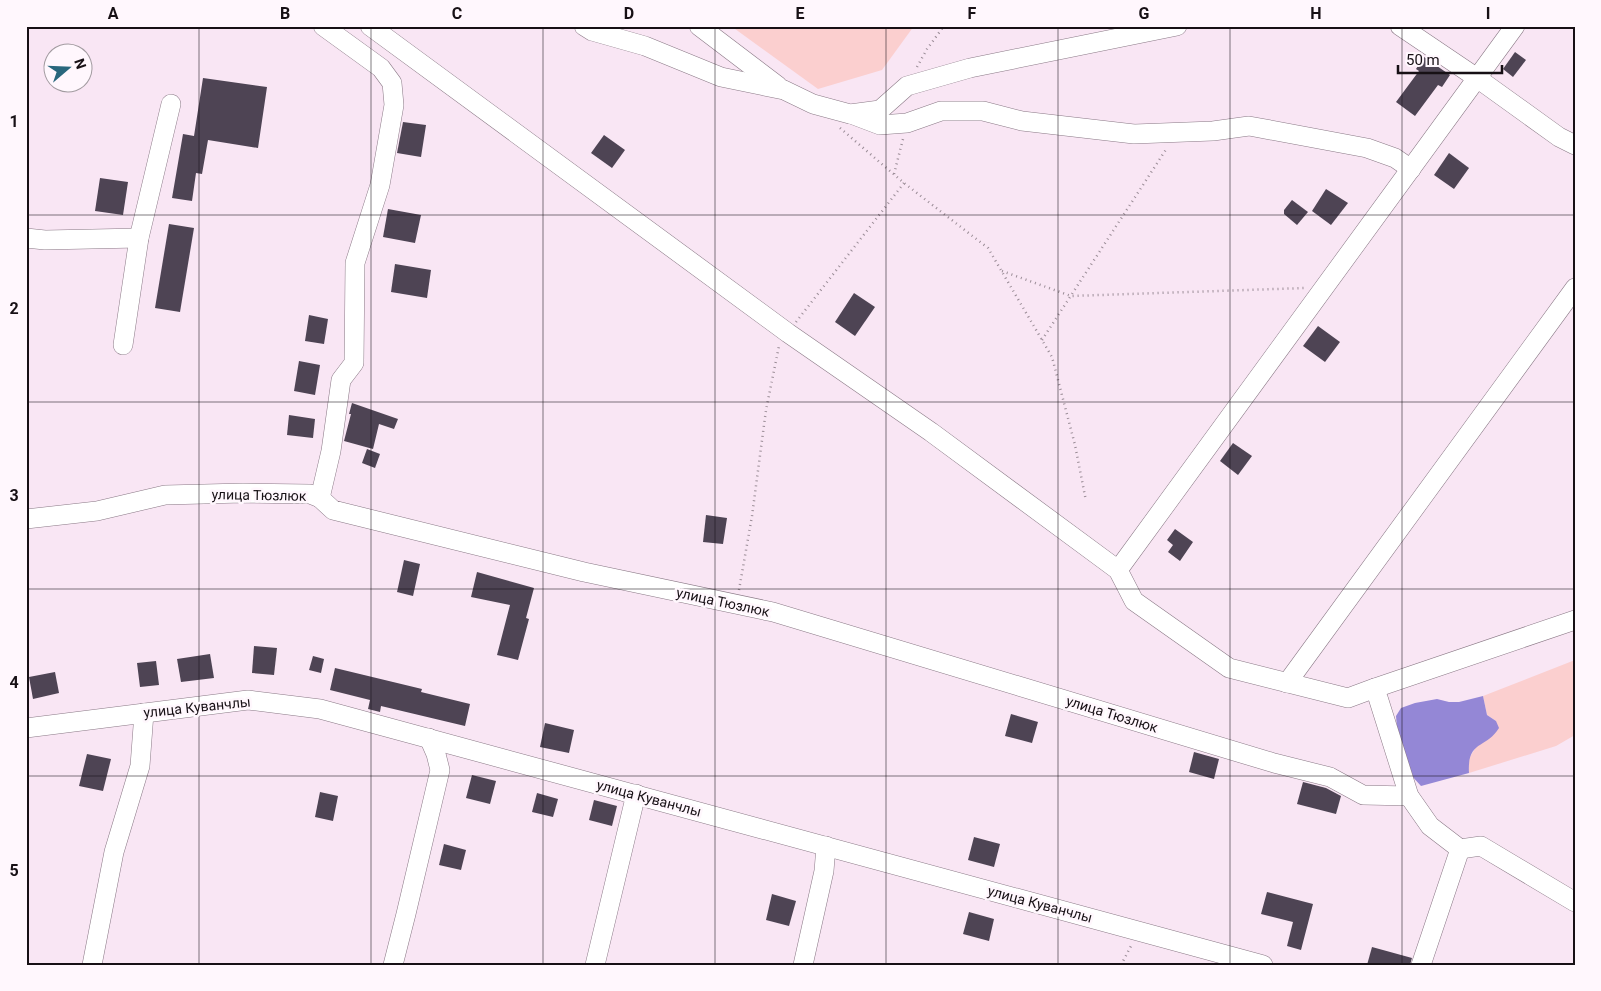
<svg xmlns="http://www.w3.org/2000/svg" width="1601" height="991" font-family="Roboto,sans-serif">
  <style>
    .green { fill: #fbcfcf }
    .water { fill: #9487d6 }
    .building { fill: #4e4454 }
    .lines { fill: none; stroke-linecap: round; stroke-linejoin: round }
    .minor-casing { stroke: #8a7986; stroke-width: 20 }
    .path { stroke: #9b8d97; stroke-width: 2.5; stroke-dasharray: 1 4; stroke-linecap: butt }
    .minor { stroke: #fff; stroke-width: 19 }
    .grid { fill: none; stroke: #171015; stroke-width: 1; stroke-opacity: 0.55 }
    .labels { text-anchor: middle; stroke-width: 5; stroke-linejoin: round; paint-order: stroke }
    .street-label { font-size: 14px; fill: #171015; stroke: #fff7fd }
    .neatline { fill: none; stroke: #171015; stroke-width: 2 }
    .grid-label { font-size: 16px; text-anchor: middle; font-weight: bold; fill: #171015 }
  </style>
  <rect width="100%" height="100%" fill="#f9e6f4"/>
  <g class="green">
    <path d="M731 26H914L882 70 818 89Z"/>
    <path d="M1575 660V735L1556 746 1469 773 1468 760 1476 747 1496 721 1487 715 1483 696Z"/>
  </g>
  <path class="water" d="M1483 696 1487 715 1496 721 1499 728C1486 749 1467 740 1469 773L1421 786 1411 775 1398 741 1396 716 1401 708 1415 703 1437 699 1449 702H1459Z"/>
  <g class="building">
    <path d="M1515 52 1526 60 1513 77 1503 69Z"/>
    <path d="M1424 57 1450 75 1442 87 1438 85 1415 116 1396 102 1419 71 1416 69Z"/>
    <path d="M203 78 267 87 258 148 208 140 202 174 196 173 192 201 172 198 183 134 194 136Z"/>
    <path d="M403 122 426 125 421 157 397 153Z"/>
    <path d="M604 135 625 150 612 168 591 153Z"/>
    <path d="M1449 153 1469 168 1454 189 1434 175Z"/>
    <path d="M100 178 128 182 123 215 95 211Z"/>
    <path d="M1326 189 1348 203 1331 225 1312 211Z"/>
    <path d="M1292 200 1308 212 1297 225 1284 214V210Z"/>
    <path d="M388 209 421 215 415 243 383 237Z"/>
    <path d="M169 224 194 228 180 312 155 308Z"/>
    <path d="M395 264 431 270 427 298 391 292Z"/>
    <path d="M854 293 875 307 855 336 835 322Z"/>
    <path d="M309 315 328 319 324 344 305 341Z"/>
    <path d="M1318 326 1340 342 1325 362 1303 346Z"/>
    <path d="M299 361 320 365 315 395 294 391Z"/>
    <path d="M352 403 398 419 394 429 379 424 373 449 344 441 351 414H349Z"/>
    <path d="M289 415 315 419 313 438 287 435Z"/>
    <path d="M1233 443 1252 456 1238 475 1220 461Z"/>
    <path d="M367 449 380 454 375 468 362 463Z"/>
    <path d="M706 515 727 518 723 544 703 542Z"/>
    <path d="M1175 529 1193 542 1180 561 1168 552 1173 545 1167 540Z"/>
    <path d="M404 560 420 564 413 596 397 592Z"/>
    <path d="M477 572 534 588 526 618 529 619 518 660 497 655 510 605 471 597Z"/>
    <path d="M254 646 277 648 274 675 252 673Z"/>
    <path d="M210 654 214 678 181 682 177 659Z"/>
    <path d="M313 656 324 659 321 673 309 670Z"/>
    <path d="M156 661 159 685 140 687 137 663Z"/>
    <path d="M335 668 422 689 421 692 470 704 465 726 381 706 380 712 368 709 370 700 330 690Z"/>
    <path d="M55 672 59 693 33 699 29 677Z"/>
    <path d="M1011 714 1038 722 1032 743 1005 736Z"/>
    <path d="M545 723 574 730 569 753 540 747Z"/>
    <path d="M1194 752 1219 759 1214 779 1189 772Z"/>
    <path d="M87 754 111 759 103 791 79 786Z"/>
    <path d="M472 775 496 781 490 804 466 798Z"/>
    <path d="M1303 782 1326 788 1341 796 1336 814 1297 804Z"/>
    <path d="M320 792 338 796 333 821 315 817Z"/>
    <path d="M537 793 558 799 553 817 532 812Z"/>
    <path d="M594 800 617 806 612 826 589 820Z"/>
    <path d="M974 837 1000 844 994 867 968 860Z"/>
    <path d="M444 844 466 850 461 870 439 865Z"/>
    <path d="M1267 892 1313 904 1301 950 1287 946 1293 922 1261 914Z"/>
    <path d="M772 894 796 901 789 926 766 920Z"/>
    <path d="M969 912 994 919 989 941 963 934Z"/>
    <path d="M1372 947 1412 958 1410 965H1367Z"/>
  </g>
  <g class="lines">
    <defs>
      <g id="minor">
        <path d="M370 26 788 333 931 432 1118 570 1134 601 1229 668 1348 698 1375 688"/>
        <path d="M584 26 592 31 645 46 721 77 784 90 813 104 850 114 880 110 907 86 970 68 1177 26"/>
        <path d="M699 26 778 86"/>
        <path d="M1400 26 1477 78 1559 137 1575 145"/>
        <path d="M851 114 880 125 907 123 941 111H983L1022 121 1134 134 1213 131 1249 126 1367 148 1395 158 1411 169"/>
        <path d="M26 238 45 240 139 238"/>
        <path d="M123 345 139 238 171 104"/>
        <path d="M320 498 331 451 341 380 354 363 355 263 380 185 394 105 392 83 381 68 323 26"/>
        <path d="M26 519 97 511 165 495 243 493 310 494 320 498 333 510 584 572 773 612 1274 763 1330 777 1363 795 1409 796"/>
        <path d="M1118 570 1515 26"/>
        <path d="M1287 683 1575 288"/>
        <path d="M26 728 248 700 320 709 1263 965"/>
        <path d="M1460 849 1481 846 1575 902"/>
        <path d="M92 965 114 852 140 766 144 713"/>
        <path d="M393 965 406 914 440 770 436 754 429 738"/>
        <path d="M595 965 636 794"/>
        <path d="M803 965 824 871 826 846"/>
        <path d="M1421 965 1460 849 1430 826 1409 796 1375 688 1575 620"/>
      </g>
    </defs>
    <use href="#minor" class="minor-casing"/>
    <g class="path">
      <path d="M917 67 927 49 944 26"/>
      <path d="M840 128 904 183 988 248 1052 357 1075 445 1086 501"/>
      <path d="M894 174 903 139"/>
      <path d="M1002 271 1071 296 1305 288"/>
      <path d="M796 322 904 183"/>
      <path d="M1042 340 1167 148"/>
      <path d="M739 590 752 516 766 410 779 346"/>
      <path d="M1121 965 1131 946"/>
    </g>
    <use href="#minor" class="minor"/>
  </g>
  <path class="grid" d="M199 26V965M371 26V965M543 26V965M715 26V965M886 26V965M1058 26V965M1230 26V965M1402 26V965M26 215H1575M26 402H1575M26 589H1575M26 776H1575"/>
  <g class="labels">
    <g class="street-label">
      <text transform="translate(259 495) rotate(1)" y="5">улица Тюзлюк</text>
      <text transform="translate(723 602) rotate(12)" y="5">улица Тюзлюк</text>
      <text transform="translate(197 707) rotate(-6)" y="5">улица Куванчлы</text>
      <text transform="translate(1112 714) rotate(17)" y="5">улица Тюзлюк</text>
      <text transform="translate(649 798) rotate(15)" y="5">улица Куванчлы</text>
      <text transform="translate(1040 904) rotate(15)" y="5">улица Куванчлы</text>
    </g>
  </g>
  <rect width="1601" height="991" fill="none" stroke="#fff7fd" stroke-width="55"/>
  <g transform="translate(68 68) rotate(71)"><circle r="24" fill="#fff7fd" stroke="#a29ba0"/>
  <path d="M0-4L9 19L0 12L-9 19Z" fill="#29677d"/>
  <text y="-8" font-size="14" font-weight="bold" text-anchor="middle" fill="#171015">N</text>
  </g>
  <path d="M1398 65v8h104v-8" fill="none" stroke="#171015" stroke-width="2.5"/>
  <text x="1406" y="65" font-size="15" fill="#171015" stroke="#fff7fd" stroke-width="4" paint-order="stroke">50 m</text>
  <rect x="28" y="28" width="1546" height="936" class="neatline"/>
  <g class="grid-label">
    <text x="113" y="19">A</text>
    <text x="285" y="19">B</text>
    <text x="457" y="19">C</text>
    <text x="629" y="19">D</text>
    <text x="800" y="19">E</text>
    <text x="972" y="19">F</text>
    <text x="1144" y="19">G</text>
    <text x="1316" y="19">H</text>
    <text x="1488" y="19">I</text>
    <text x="14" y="127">1</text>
    <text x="14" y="314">2</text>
    <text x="14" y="501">3</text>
    <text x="14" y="688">4</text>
    <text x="14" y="876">5</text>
  </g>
</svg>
